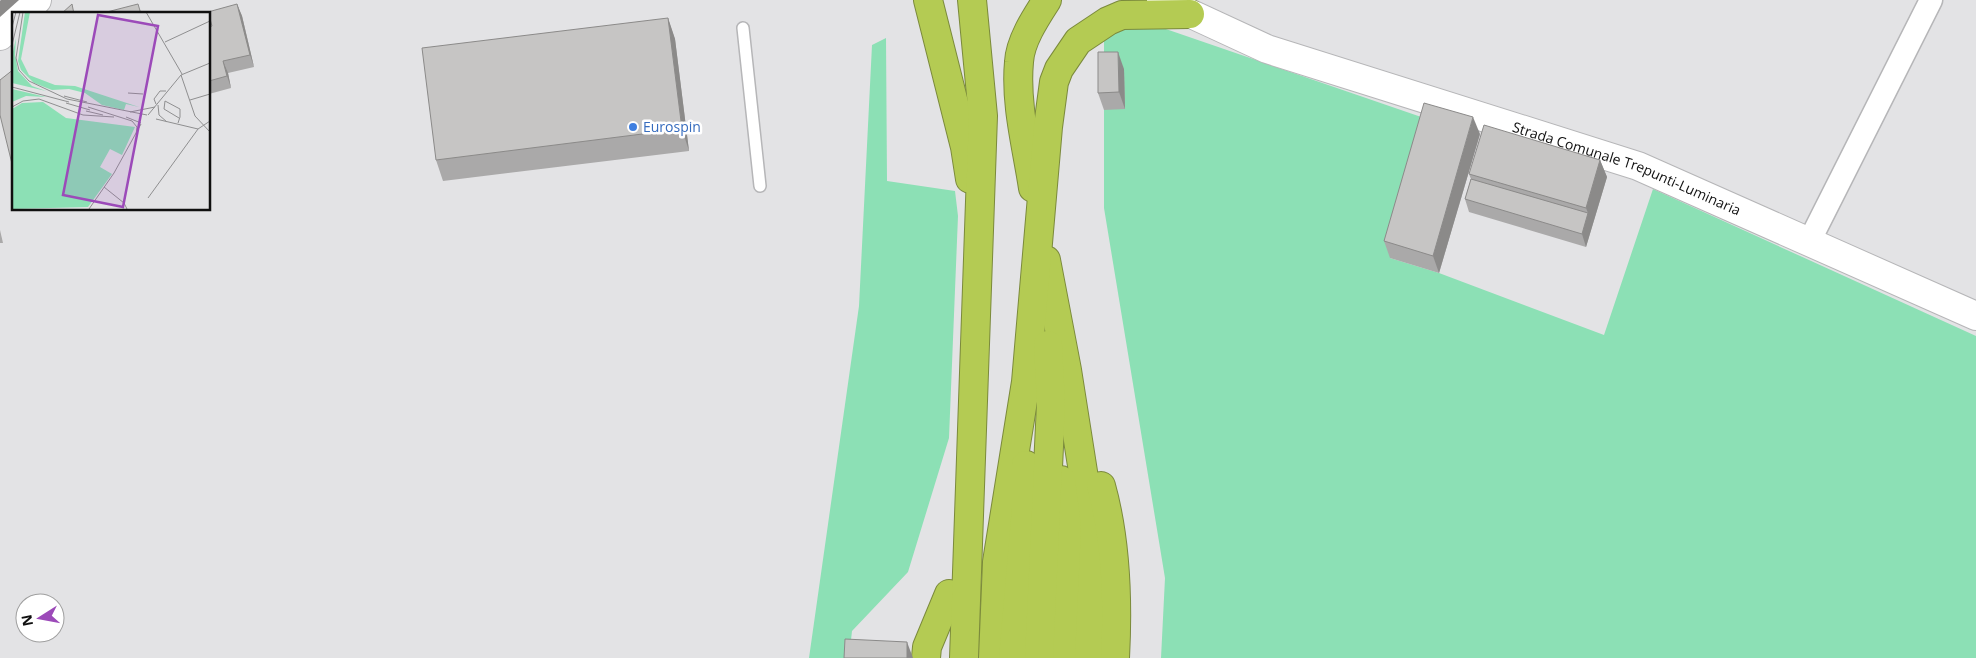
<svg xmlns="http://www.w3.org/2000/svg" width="1976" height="658" font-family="'Open Sans',sans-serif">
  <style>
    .green { fill: #8ce0b5 }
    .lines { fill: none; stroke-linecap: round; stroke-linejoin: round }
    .service-casing { stroke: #b6b6b8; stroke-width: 14 }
    .minor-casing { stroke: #b6b6b8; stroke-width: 25 }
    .tertiary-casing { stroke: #b6b6b8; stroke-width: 30 }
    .secondary-casing { stroke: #b6b6b8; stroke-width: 30 }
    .motorway-casing { stroke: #7b8a3c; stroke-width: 30 }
    .service { stroke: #fff; stroke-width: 11 }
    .minor { stroke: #fff; stroke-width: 22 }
    .tertiary { stroke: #fff; stroke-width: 28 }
    .secondary { stroke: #fff; stroke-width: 28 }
    .motorway { stroke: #b4cb53; stroke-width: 28 }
    .wall { fill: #aaa9a9 }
    .shaded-wall { fill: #8b8a89 }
    .building { fill: #c6c5c4; stroke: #8b8a89 }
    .shop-dot { fill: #3f7fe0; stroke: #fff; stroke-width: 2 }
    .labels { text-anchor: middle; stroke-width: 5; stroke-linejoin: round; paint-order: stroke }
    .shop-label { font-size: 14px; fill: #366cbe; stroke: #fff; text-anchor: start }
    .street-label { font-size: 14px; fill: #101010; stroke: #fff }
    .inset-road { fill: none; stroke: #8f8f90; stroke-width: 1 }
    .view { fill: #9c4ab9; fill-opacity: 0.15; stroke: #9c4ab9; stroke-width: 2.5 }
    .inset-edge { fill: none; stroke: #101010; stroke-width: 2.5 }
  </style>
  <rect width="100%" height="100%" fill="#e3e3e5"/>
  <g class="green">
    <path d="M1129 27H1160L1430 120 1390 258 1439 273 1604 335 1653 189 1976 336V658H1161L1165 578 1104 208V38Z"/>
    <path d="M886 38 887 181 955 191 958 216 949 438 908 572 852 631 849 658H809L859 306 872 45Z"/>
  </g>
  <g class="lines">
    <defs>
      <path id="service" d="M743 28 760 186"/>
      <path id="minor" d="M1809 242 1931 0"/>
      <g id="tertiary">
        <path d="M22 14 37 0"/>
        <path d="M0 36 14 22"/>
      </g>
      <g id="secondary">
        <path id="s1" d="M1161 0 1267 49 1638 166 1976 316"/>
      </g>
      <g id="motorway">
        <path d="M928 0 965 147 970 179"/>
        <path d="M1033 188C1027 148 1015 104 1019 62 1020 41 1036 17 1047 0"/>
        <path d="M1046 260 1067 370 1089 510 1090 612 1088 658"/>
        <path d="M1061 480 1067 527 1061 658"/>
        <path d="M1101 486C1116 540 1118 602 1115 658"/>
        <path d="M926 658 927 647 949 594"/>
        <path d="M964 658 983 116 972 0"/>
        <path d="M993 658 997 562 1026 382 1048 127 1054 82 1059 69 1078 41 1108 21 1122 15 1190 14"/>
        <path d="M1013 658 1026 508V465"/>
        <path d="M1039 658 1051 404 1048 345"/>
      </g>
    </defs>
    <use href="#service" class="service-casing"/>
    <use href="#minor" class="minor-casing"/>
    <use href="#tertiary" class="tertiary-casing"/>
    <use href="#secondary" class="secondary-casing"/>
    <use href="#motorway" class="motorway-casing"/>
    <use href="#service" class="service"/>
    <use href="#minor" class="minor"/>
    <use href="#tertiary" class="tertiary"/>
    <use href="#secondary" class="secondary"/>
    <use href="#motorway" class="motorway"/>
  </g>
  <g class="wall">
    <path d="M237 4 242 16 254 67 228 73 231 88 209 94V27L212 26Z"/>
    <path d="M668 18 675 39 689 151 443 181 436 160Z"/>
    <path d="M1124 69 1125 109 1104 110 1098 93Z"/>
    <path d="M1480 134 1439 273 1390 258 1384 241Z"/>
    <path d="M1600 160 1607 177 1586 247 1469 212 1465 199 1471 179 1469 174Z"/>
    <path d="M0 230 3 243H0Z"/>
  </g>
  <g class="shaded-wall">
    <path d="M1 0H19L0 17V1Z"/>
    <path d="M237 4 242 16 254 67 250 55Z"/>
    <path d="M668 18 675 39 689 151 682 129Z"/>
    <path d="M1118 52 1124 69 1125 109 1119 92Z"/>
    <path d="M223 61 228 73 231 88 227 76Z"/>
    <path d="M1473 117 1480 134 1439 273 1433 256Z"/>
    <path d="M1600 160 1607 177 1586 247 1582 234 1588 213 1586 208Z"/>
    <path d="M907 642 913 658H907Z"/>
  </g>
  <g class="building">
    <path d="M72 4 74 14H61Z"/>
    <path d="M138 4 141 14H99Z"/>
    <path d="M237 4 250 55 223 61 227 76 209 81V27L212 26 208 12Z"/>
    <path d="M668 18 682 129 436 160 422 48Z"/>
    <path d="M1098 52H1118L1119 92 1098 93Z"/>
    <path d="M14 69V172L0 115V80Z"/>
    <path d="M1424 103 1473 117 1433 256 1384 241Z"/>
    <path d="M1484 125 1600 160 1586 208 1469 174Z"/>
    <path d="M1471 179 1588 213 1582 234 1465 199Z"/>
    <path d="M845 639 907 642V658H844Z"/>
  </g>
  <circle class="shop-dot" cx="633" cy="127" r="5"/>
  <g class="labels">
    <g class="shop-label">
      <text x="643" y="132">Eurospin</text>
    </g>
    <g class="street-label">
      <text dy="5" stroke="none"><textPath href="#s1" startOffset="496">Strada Comunale Trepunti-Luminaria</textPath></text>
    </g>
  </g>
  <g transform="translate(12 12)">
    <rect width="198" height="198" fill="#e3e3e5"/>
    <path d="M13 0H18L9 47 17 63 43 73 63 74 127 95 114 92 112 98 90 93 73 81 57 77 40 78 22 71 9 58 6 49ZM4 26 3 43 6 59 20 74 34 79 0 71V44ZM0 77 34 85 14 84 0 90ZM31 90 54 106 123 115 110 143 98 137 88 155 100 162 76 195 0 197V97L10 91Z" fill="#8ce0b5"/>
    <path class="inset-road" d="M11 0 4 46 7 58 17 69 55 87 135 103M134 0 170 62M0 15 4 0M153 30 198 9M0 33 8 0M169 63 183 104 198 120M0 75 57 90M116 81 131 82M52 84 75 90M178 88 198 82M54 91 78 98M144 92 142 87 148 79H154M146 93 147 103 155 110M0 95 11 89 27 87 71 103 102 105M76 95 120 109 125 115 124 123M74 99 91 103M118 100 143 95M136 103 169 63 198 51M114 105 129 111M144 107 186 117 198 109M166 111 168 105V97L153 89 152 97 167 106M92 175 112 191 115 197M136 186 186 117M77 197 102 161 129 112"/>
    <path class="view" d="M86 3 146 14 111 195 51 183Z"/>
    <rect width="198" height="198" class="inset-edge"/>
  </g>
  <g transform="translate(40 618) rotate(259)"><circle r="24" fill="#ffffff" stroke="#9f9f9f"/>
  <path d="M0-4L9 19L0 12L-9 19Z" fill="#9c4ab9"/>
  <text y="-8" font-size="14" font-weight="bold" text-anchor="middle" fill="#101010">N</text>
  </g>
</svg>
